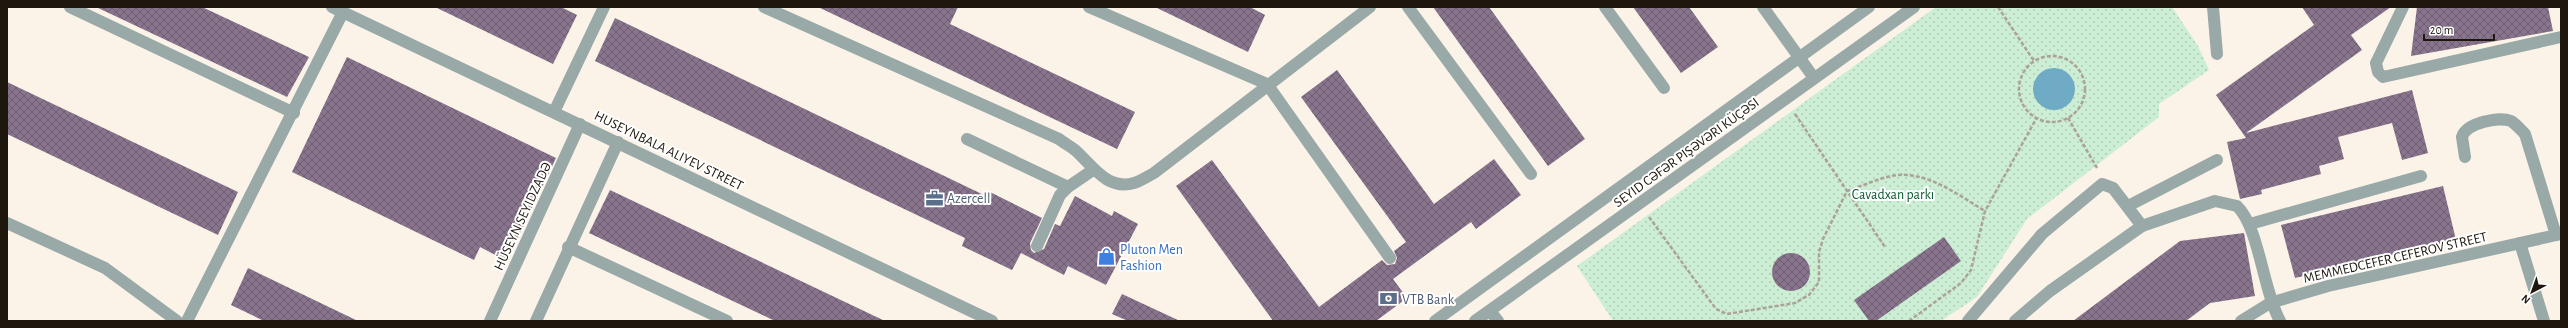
<svg xmlns="http://www.w3.org/2000/svg" width="2568" height="328" font-family="'Alegreya Sans',sans-serif">
  <style>
    .park { fill: url(#park-dots) }
    .water { fill: #6fabc4 }
    .building { fill: url(#building-cross-hatch) }
    .lines { fill: none; stroke-linecap: round; stroke-linejoin: round }
    .path { stroke: #aba298; stroke-width: 2.5; stroke-dasharray: 4 2; stroke-linecap: butt }
    .minor { stroke: #98a9a8; stroke-width: 12 }
    .labels { text-anchor: middle; stroke-width: 4; stroke-linejoin: round; paint-order: stroke }
    .street-label { font-size: 14px; fill: #1e170d; stroke: #fff }
    .park-label { font-size: 14px; fill: #09592e; stroke: #fff }
    .service-label { font-size: 14px; fill: #4e5e75; stroke: #fff; text-anchor: start }
    .shop-label { font-size: 14px; fill: #366cbe; stroke: #fff; text-anchor: start }
  </style>
  <defs>
    <pattern id="park-dots" width="8" height="8" patternUnits="userSpaceOnUse"><rect width="8" height="8" fill="#cceed4"/><path d="M2 2h.1M6 6h.1" fill="none" stroke="#afcbb5" stroke-width="1.8" stroke-linecap="round"/></pattern>
    <pattern id="building-cross-hatch" width="8" height="8" patternUnits="userSpaceOnUse"><rect width="8" height="8" fill="#88748d"/><path d="M0 0l8 8M0 8l8-8" fill="none" stroke="#6f5e72"/></pattern>
  </defs>
  <rect width="100%" height="100%" fill="#fcf3e8"/>
  <path class="park" d="M1936 7H2172L2198 46 2209 70 2159 104V117L2027 219 1977 297 1941 321H1613L1577 266Z"/>
  <circle class="water" cx="2054" cy="89" r="21"/>
  <g class="building">
    <path d="M96 7H202L309 57 287 97Z"/>
    <path d="M435 7H561L577 15 553 64Z"/>
    <path d="M818 7H958L950 24 1135 112 1117 149Z"/>
    <path d="M1155 7H1250L1265 15 1248 52Z"/>
    <path d="M1433 7H1489L1585 139 1548 166Z"/>
    <path d="M1633 7H1689L1718 47 1681 73Z"/>
    <path d="M2302 7H2391L2351 35 2362 50 2246 133 2412 90 2428 153 2402 160 2392 123 2338 137 2344 159 2319 166 2321 174 2261 190 2262 194 2240 199 2227 142 2246 138 2216 95 2314 25Z"/>
    <path d="M2417 7H2548L2553 31 2411 56Z"/>
    <path d="M615 18 986 196 988 191 1042 218 1030 243 1031 250 1034 253 1044 249 1055 224 1060 226 1075 196 1112 216 1114 211 1138 224 1106 285 1068 266 1064 275 1021 253 1012 270 962 246 965 238 595 61Z"/>
    <path d="M347 57 556 158 507 261 480 247 474 260 292 172Z"/>
    <path d="M1337 70 1434 204 1494 159 1521 195 1476 229 1471 222 1393 279 1407 298 1376 321H1273L1176 186 1212 160 1319 307 1382 260 1387 265 1395 264 1397 258 1394 251 1406 242 1301 97Z"/>
    <path d="M7 82 238 192 218 235 7 134Z"/>
    <path d="M2443 186 2456 240 2295 278 2281 225Z"/>
    <path d="M610 190 885 321H775L589 233Z"/>
    <path d="M2244 233 2255 296 2210 303 2186 321H2073L2180 241Z"/>
    <path d="M1944 237 1961 261 1876 321H1869L1854 300Z"/>
    <circle cx="1791" cy="272" r="19"/>
    <path d="M248 268 358 321H264L231 305Z"/>
    <path d="M1122 294 1180 321H1128L1112 314Z"/>
  </g>
  <g class="lines">
    <g class="path">
      <path d="M1998 7 2034 61"/>
      <circle cx="2052" cy="89" r="33"/>
      <path d="M1795 114 1885 247"/>
      <path d="M2068 118 2097 168"/>
      <path d="M1649 217 1716 309 1727 314 1795 303 1809 295 1819 282V252L1823 239 1847 191C1862 186 1877 179 1891 176 1925 169 1958 195 1985 211"/>
      <path d="M1909 321 1961 283 1971 270 1985 211 2036 119"/>
    </g>
    <g class="minor">
      <path d="M70 7 294 113"/>
      <path d="M332 7 992 321"/>
      <path d="M764 7 1059 139C1064 143 1070 146 1075 150 1092 165 1107 191 1134 183 1141 181 1148 176 1154 173L1370 7"/>
      <path d="M1089 7 1267 84 1390 258"/>
      <path d="M1408 7 1531 174"/>
      <path d="M1605 7 1664 88"/>
      <path d="M1763 7 1814 78"/>
      <path d="M2213 7 2217 54"/>
      <path d="M2403 7 2376 63 2378 72 2383 77 2561 37"/>
      <path d="M554 112 604 7"/>
      <path d="M967 139 1068 187"/>
      <path d="M2465 157 2462 137C2466 123 2499 116 2511 121 2516 124 2521 130 2525 134L2556 235"/>
      <path d="M2128 206 2217 160"/>
      <path d="M7 223 105 268 177 321"/>
      <path d="M2250 224 2421 176"/>
      <path d="M2520 243 2544 321"/>
      <path d="M1037 246 1060 195 1068 187 1093 170"/>
      <path d="M568 247 727 321"/>
      <path d="M1490 311 1498 321"/>
      <path d="M187 321 343 12"/>
      <path d="M490 321 580 124"/>
      <path d="M536 321 618 142"/>
      <path d="M1435 321 1869 7"/>
      <path d="M1475 321 1914 7"/>
      <path d="M1968 321 2042 234 2102 184 2113 188 2142 226"/>
      <path d="M2015 321 2050 291 2142 226 2215 201 2237 206C2259 227 2263 290 2280 321"/>
      <path d="M2241 321 2270 303 2328 286 2561 234"/>
    </g>
  </g>
  <defs>
    <symbol id="office-bare" viewBox="-9 -9 18 18"><path d="M-6-3h4V-5.5h4V-3h4V5H-6ZM-1-4.5V-3h2v-1.5ZM-6 0V1H6V0Z" fill="#5c6f8a" stroke="#fff" stroke-width="2.5" paint-order="stroke"/></symbol>
    <symbol id="shop-bare" viewBox="-9 -9 18 18"><path d="M-5-2.5h2.3a2.7 3.5 0 0 1 5.4 0H5L5.5 6h-11ZM-1.5-2.5h3a1.5 2.3 0 0 0-3 0Z" fill="#3f7fe0" stroke="#fff" stroke-width="2.5" paint-order="stroke"/></symbol>
    <symbol id="bank-bare" viewBox="-9 -9 18 18"><path d="M-6-4H6V4H-6ZM0-2.3a2.3 2.3 0 1 0 0 4.6a2.3 2.3 0 1 0 0-4.6Z" fill="#5c6f8a" stroke="#fff" stroke-width="2.5" paint-order="stroke"/></symbol>
  </defs>
  <g fill-rule="evenodd">
    <use href="#office-bare" x="922" y="186" width="25" height="25"/>
    <use href="#shop-bare" x="1094" y="244" width="25" height="25"/>
    <use href="#bank-bare" x="1376" y="286" width="25" height="25"/>
  </g>
  <g class="labels">
    <g class="street-label">
      <text transform="translate(669 150) rotate(26)" y="5">HUSEYNBALA ALIYEV STREET</text>
      <text transform="translate(1686 152) rotate(-36)" y="5">SEYID CƏFƏR PIŞƏVƏRI KÜÇƏSI</text>
      <text transform="translate(522 216) rotate(-65)" y="5">HÜSEYN SEYIDZADƏ</text>
      <text transform="translate(2395 257) rotate(-13)" y="5">MEMMEDCEFER CEFЕROV STREET</text>
    </g>
    <g class="park-label">
      <text x="1893" y="199">Cavadxan parkı</text>
    </g>
    <g class="service-label">
      <text x="947" y="203">Azercell</text>
      <text x="1402" y="304">VTB Bank</text>
    </g>
    <g class="shop-label">
      <text x="1120" y="254">Pluton Men<tspan x="1120" dy="16">Fashion</tspan></text>
    </g>
  </g>
  <rect width="2568" height="328" fill="none" stroke="#1e170d" stroke-width="16"/>
  <g transform="translate(2532 292) rotate(221)" stroke="#ffffff" stroke-width="3" paint-order="stroke">
  <path d="M0-3L7 15L0 10L-7 15Z" fill="#1e170d"/>
  <text y="-6" font-size="11" font-weight="bold" text-anchor="middle" fill="#1e170d">N</text>
  </g>
  <path d="M2424 34v6h70v-6" fill="none" stroke="#1e170d" stroke-width="2"/>
  <text x="2430" y="34" font-size="12" fill="#1e170d" stroke="#ffffff" stroke-width="3" paint-order="stroke">20 m</text>
</svg>
